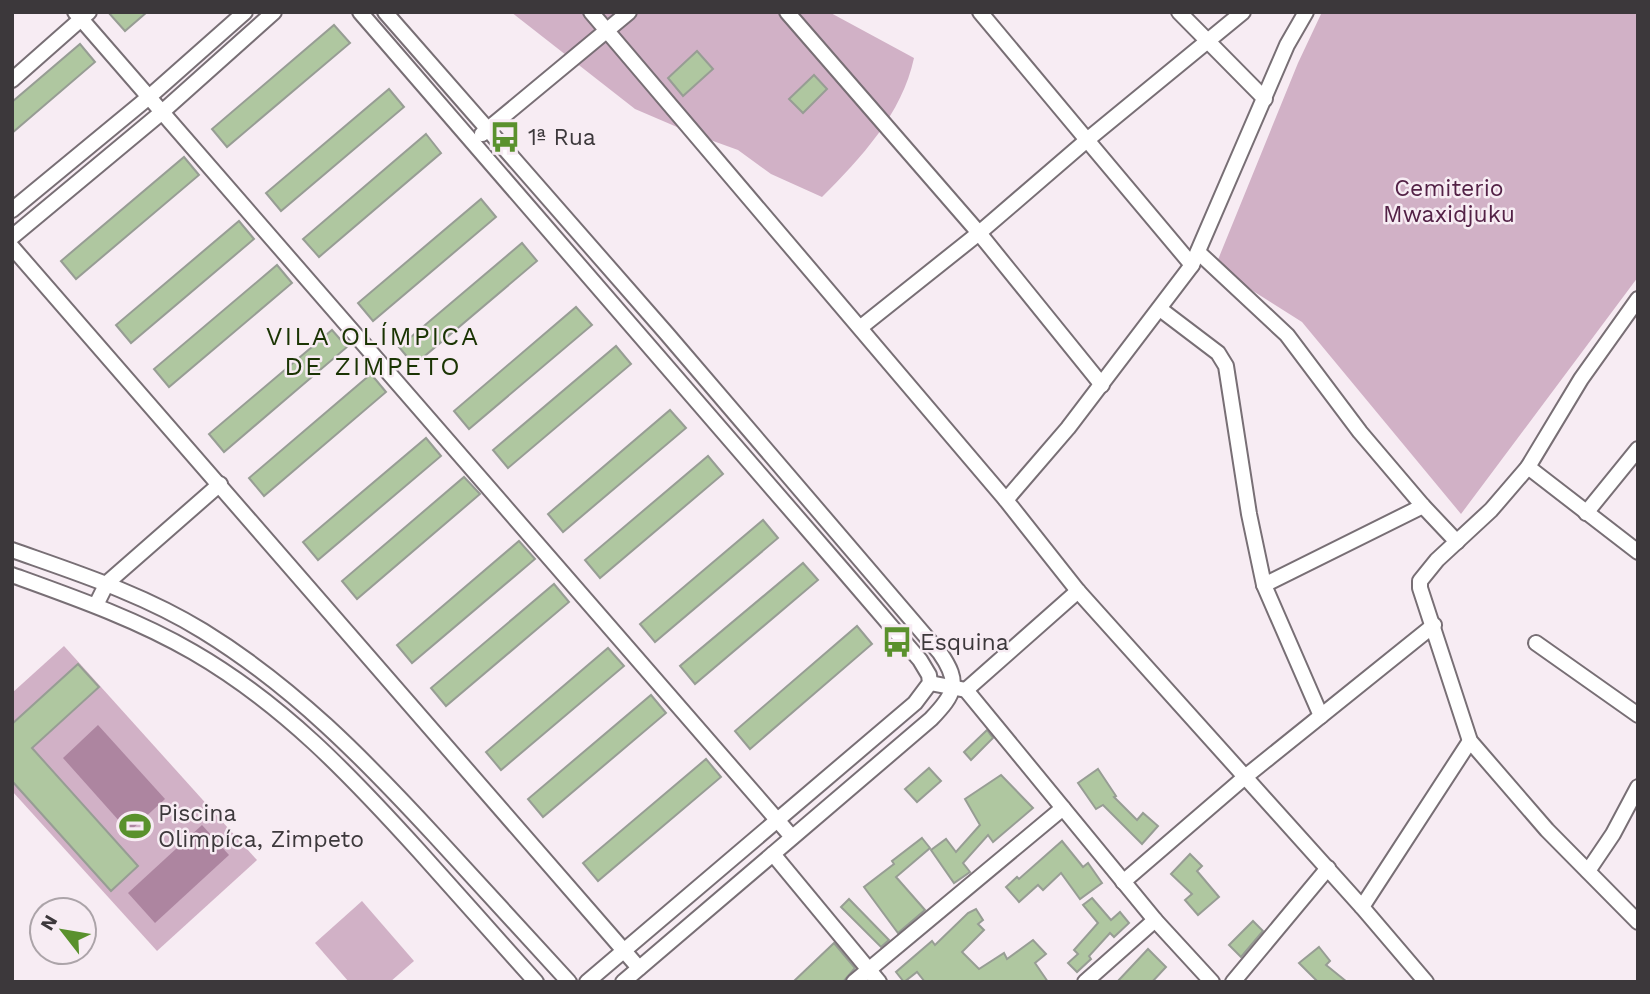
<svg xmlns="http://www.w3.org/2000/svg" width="1650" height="994" font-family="'Work Sans',sans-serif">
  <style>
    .green { fill: #d1b1c6 }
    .water { fill: #ad85a0 }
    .building { fill: #afc7a0; stroke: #979d94; stroke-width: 2 }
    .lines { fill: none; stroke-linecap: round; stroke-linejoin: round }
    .minor-casing { stroke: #786f75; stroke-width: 18 }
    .minor { stroke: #fff; stroke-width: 14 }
    .labels { text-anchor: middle; stroke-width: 5; stroke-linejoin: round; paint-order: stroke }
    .poi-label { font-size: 23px; fill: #3c383b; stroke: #f7ecf3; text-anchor: start }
    .park-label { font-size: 23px; fill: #532146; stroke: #f7ecf3 }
    .quarter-label { font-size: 26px; letter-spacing: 2px; fill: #1a3403; stroke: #f7ecf3 }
  </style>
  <rect width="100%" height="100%" fill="#f7ecf3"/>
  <g class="green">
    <path d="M511 12H829L914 58C902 114 861 158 822 197L771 174 738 150 691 133 635 109Z"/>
    <path d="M1322 12H1638V277L1461 514 1302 322 1215 267 1298 63Z"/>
    <path d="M64 646 257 860 157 951 12 791V693Z"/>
    <path d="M362 901 414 961 390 982H349L315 943Z"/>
  </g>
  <g class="water">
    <path d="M98 725 165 799 129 832 63 758Z"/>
    <path d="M202 825 229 855 155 923 128 893Z"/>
  </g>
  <g class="building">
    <path d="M108 12H147L125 31Z"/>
    <path d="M334 25 350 43 227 147 212 129Z"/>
    <path d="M80 44 95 62 12 133V102Z"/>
    <path d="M697 51 713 69 683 96 668 78Z"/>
    <path d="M814 75 827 89 803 113 789 99Z"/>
    <path d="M389 89 404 107 281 211 266 193Z"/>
    <path d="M426 134 441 153 319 257 303 239Z"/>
    <path d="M184 157 199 175 76 279 61 261Z"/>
    <path d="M481 199 496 217 373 321 358 303Z"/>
    <path d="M239 221 254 239 131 343 116 325Z"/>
    <path d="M522 243 537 261 414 365 399 347Z"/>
    <path d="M277 265 292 283 169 387 154 369Z"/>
    <path d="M576 307 592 325 469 429 454 411Z"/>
    <path d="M332 330 347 347 224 452 209 434Z"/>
    <path d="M616 346 631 364 508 468 493 450Z"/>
    <path d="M371 374 386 392 264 496 249 478Z"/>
    <path d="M670 410 686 428 563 532 548 514Z"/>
    <path d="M426 438 441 456 318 560 303 542Z"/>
    <path d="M708 456 723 474 600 578 585 560Z"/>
    <path d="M464 477 480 494 357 599 342 581Z"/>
    <path d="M763 520 778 538 655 642 640 624Z"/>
    <path d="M519 541 535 559 412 663 397 645Z"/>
    <path d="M803 563 818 580 695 684 680 666Z"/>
    <path d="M554 584 569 602 446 706 431 688Z"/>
    <path d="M857 626 872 644 750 749 735 731Z"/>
    <path d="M608 648 624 666 501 770 486 752Z"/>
    <path d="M78 664 99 687 32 748 138 866 111 891 12 781V724Z"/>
    <path d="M651 695 666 713 543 817 528 799Z"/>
    <path d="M987 730 993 738 971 760 964 752Z"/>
    <path d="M706 759 721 777 598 881 583 863Z"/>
    <path d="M929 768 941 781 917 802 905 789Z"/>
    <path d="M1098 769 1116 796 1114 797 1137 820 1143 813 1158 826 1142 844 1103 805 1096 809 1078 783Z"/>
    <path d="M1001 775 1033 808 993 842 988 835 963 863 970 872 954 883 931 850 946 839 956 852 980 825 965 799Z"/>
    <path d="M922 838 930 848 896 877 925 910 898 933 864 887 894 864 892 861Z"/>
    <path d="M1062 841 1083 867 1088 863 1102 883 1080 899 1061 873 1043 890 1038 885 1019 902 1006 887 1017 877 1019 879Z"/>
    <path d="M1190 854 1202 866 1197 871 1219 897 1198 915 1185 900 1192 894 1171 874Z"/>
    <path d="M1092 898 1111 920 1120 912 1129 923 1114 937 1110 933 1089 956 1091 959 1077 972 1068 963 1078 954 1074 950 1098 923 1083 905Z"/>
    <path d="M849 899 889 940 881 947 841 907Z"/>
    <path d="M976 909 983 920 978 924 984 930 962 952 979 969 1004 953 1007 959 1033 940 1046 954 1035 963 1048 982H925L917 972 904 982 896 972 932 941 935 945 968 913Z"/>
    <path d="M1253 921 1263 931 1241 957 1229 945Z"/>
    <path d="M834 943 855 968 843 982H793Z"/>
    <path d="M1319 947 1330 961 1326 965 1347 982H1318L1299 963Z"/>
    <path d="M1148 949 1166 967 1152 982H1117Z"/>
  </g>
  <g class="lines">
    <defs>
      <g id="minor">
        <path d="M75 12 792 837"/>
        <path d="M360 12 841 568 920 660 929 675 930 683 915 703 587 982"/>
        <path d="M385 12 667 334 940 653C961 683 955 694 931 719L623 982"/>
        <path d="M591 12 1006 500"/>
        <path d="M787 12 979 233 1102 385"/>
        <path d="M1179 12 1265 99"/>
        <path d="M1306 12 1287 45 1192 265 1068 428 1006 500 1078 591 1362 907 1426 982"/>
        <path d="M12 80 89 12"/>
        <path d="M482 134 629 12"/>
        <path d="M12 210 149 97 245 12"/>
        <path d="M12 237 161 113 274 12"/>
        <path d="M12 247 639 968"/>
        <path d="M1198 252 1287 335 1360 432 1423 506 1457 542"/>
        <path d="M1192 265 1087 140 1243 12"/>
        <path d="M1638 299 1581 379 1528 467 1491 510 1437 560 1420 581V588L1470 741 1547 830 1638 922"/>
        <path d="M1160 309 1218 353 1226 366 1249 514 1264 585 1321 716"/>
        <path d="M861 327 979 233 1087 140 980 12"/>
        <path d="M1528 467 1638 552"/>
        <path d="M1586 513 1638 449"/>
        <path d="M12 550C77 573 143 594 203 631 294 687 364 759 436 837 481 886 525 934 569 982"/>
        <path d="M12 575C73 597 136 619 193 652 283 704 350 775 419 851 458 895 497 938 536 982"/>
        <path d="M1264 585 1423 506"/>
        <path d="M96 605 107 583 220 484"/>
        <path d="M1536 643 1638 715"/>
        <path d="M930 683 966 690 1155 920 1212 982"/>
        <path d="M966 690 1078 591"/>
        <path d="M773 854 879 982"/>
        <path d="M1588 871 1613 834 1638 787"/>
        <path d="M1123 882 1245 777 1434 625"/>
        <path d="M1362 907 1470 741"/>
        <path d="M854 982 1063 808"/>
        <path d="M1085 982 1155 920"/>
        <path d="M1233 982 1328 868"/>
      </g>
    </defs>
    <use href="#minor" class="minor-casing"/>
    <use href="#minor" class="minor"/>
  </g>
  <defs>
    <symbol id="bus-bare" viewBox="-9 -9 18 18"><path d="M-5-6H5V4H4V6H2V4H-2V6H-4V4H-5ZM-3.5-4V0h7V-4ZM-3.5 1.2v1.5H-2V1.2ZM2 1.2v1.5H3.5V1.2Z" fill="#5a912d" stroke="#f7ecf3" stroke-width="2.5" paint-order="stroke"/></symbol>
    <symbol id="stadium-bare" viewBox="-9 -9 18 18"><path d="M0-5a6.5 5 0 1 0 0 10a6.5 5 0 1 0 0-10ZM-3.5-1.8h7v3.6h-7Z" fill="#5a912d" stroke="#f7ecf3" stroke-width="2.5" paint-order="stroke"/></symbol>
  </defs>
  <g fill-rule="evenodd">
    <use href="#bus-bare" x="483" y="115" width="44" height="44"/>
    <use href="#bus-bare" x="875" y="620" width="44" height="44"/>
    <use href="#stadium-bare" x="113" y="804" width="44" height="44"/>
  </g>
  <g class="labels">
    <g class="poi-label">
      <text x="528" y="145">1ª Rua</text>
      <text x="920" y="650">Esquina</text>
      <text x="158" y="821">Piscina<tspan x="158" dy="26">Olimpíca, Zimpeto</tspan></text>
    </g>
    <g class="park-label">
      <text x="1449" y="196">Cemiterio<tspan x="1449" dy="26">Mwaxidjuku</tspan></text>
    </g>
    <g class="quarter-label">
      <text x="373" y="345">VILA OLÍMPICA<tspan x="373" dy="30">DE ZIMPETO</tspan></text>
    </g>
  </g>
  <rect width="1650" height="994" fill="none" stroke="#3c383b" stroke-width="28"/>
  <g transform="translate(63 931) rotate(301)"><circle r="33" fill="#f7ecf3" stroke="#aca4a9" stroke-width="2"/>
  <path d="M0-5L12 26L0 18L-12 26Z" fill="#5a912d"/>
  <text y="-10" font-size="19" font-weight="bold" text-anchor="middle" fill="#3c383b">N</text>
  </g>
</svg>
